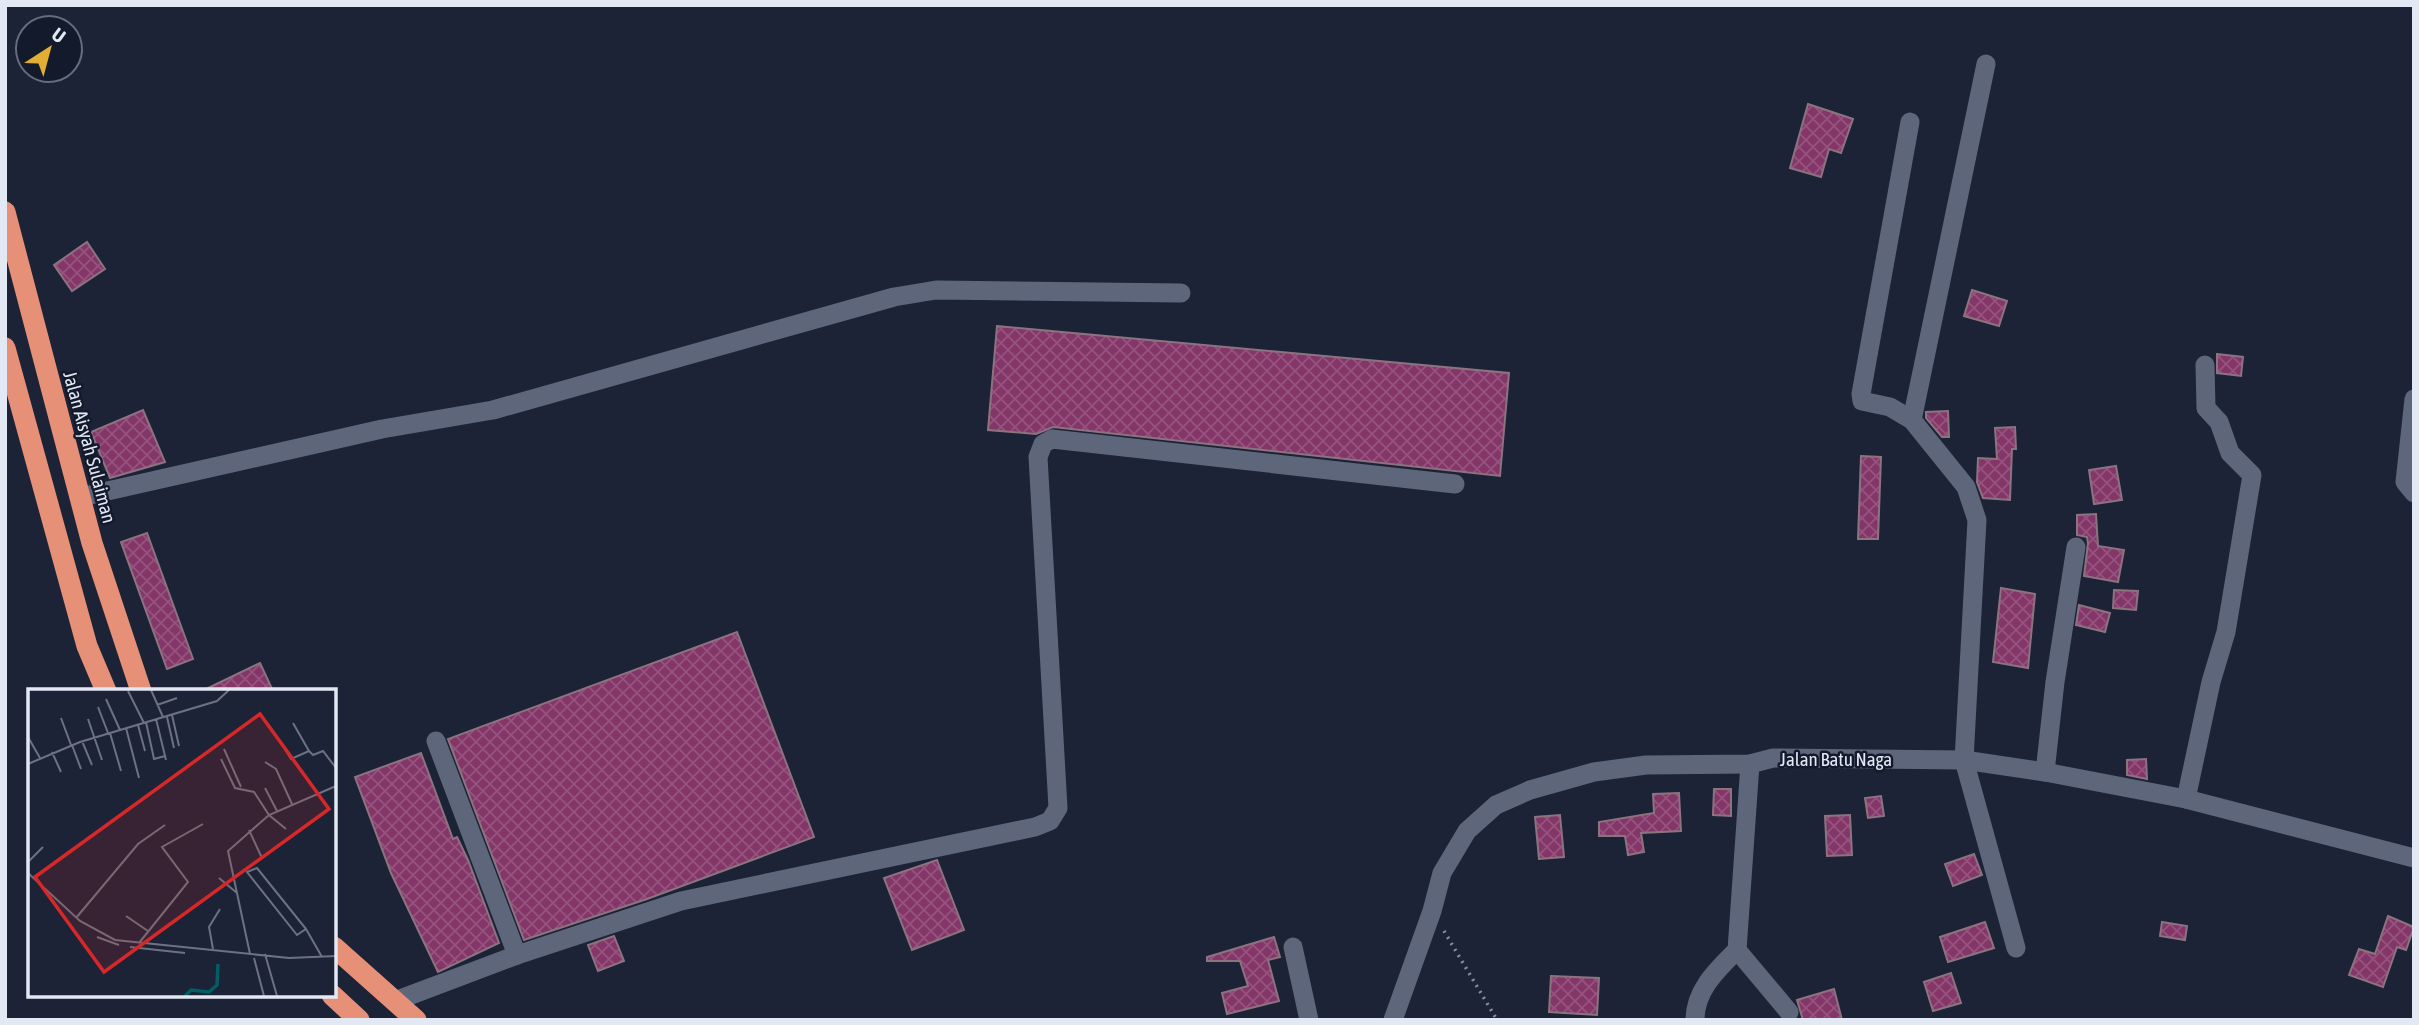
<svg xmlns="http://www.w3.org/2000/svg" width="2419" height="1025" font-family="'Asap Condensed',sans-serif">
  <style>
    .building { fill: url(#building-cross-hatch); stroke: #8b7380; stroke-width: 2 }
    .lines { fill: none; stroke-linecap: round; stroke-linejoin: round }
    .path { stroke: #878d9d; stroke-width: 3.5; stroke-dasharray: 2 5; stroke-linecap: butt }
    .minor { stroke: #5d667b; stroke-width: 19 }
    .highway { stroke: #e79078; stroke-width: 21 }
    .labels { text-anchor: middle; stroke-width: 5; stroke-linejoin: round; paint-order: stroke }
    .street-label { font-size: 19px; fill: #e3e8f5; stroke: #131a2b }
    .inset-river { fill: none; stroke: #035d64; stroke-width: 3.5 }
    .inset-road { fill: none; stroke: #6c7282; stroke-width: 2 }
    .view { fill: #d62828; fill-opacity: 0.15; stroke: #d62828; stroke-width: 3.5 }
    .inset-edge { fill: none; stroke: #e3e8f5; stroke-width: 3.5 }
  </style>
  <defs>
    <pattern id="building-cross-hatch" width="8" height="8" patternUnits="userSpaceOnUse" patternTransform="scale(1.75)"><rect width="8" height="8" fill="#843668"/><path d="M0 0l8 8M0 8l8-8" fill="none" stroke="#95537e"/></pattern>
  </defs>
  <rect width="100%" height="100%" fill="#1c2336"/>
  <g class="building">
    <path d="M1808 104 1853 119 1841 153 1829 149 1821 177 1790 168Z"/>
    <path d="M87 242 105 269 72 291 54 265Z"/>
    <path d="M1972 290 2007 301 1999 326 1964 316Z"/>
    <path d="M997 326 1509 373 1500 476 1053 427 1036 434 988 430Z"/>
    <path d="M2217 354 2243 357 2241 376 2217 373Z"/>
    <path d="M143 410 165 462 110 478 91 432Z"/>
    <path d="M1948 411 1949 437H1942L1926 418V412Z"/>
    <path d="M2015 427 2016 449H2012L2010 500 1983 498 1977 482 1978 458 1997 459 1995 428Z"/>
    <path d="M1861 456 1881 457 1878 539H1858Z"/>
    <path d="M2116 466 2122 500 2094 504 2089 470Z"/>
    <path d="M2096 514 2098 546 2124 550 2118 582 2084 576 2088 543 2087 537 2077 535V515Z"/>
    <path d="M147 533 193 659 167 669 121 542Z"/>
    <path d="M2001 588 2035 594 2028 668 1993 662Z"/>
    <path d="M2114 590 2138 591 2136 610 2113 608Z"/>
    <path d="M2079 605 2110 613 2105 632 2076 625Z"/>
    <path d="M737 632 814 837 647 899 524 940 448 739Z"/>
    <path d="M260 663 273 691H202Z"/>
    <path d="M421 753 453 839 457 837 468 860 499 943 438 972 391 873 355 777Z"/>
    <path d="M2146 759 2147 779 2127 775V760Z"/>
    <path d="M1714 789H1731V816L1713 815Z"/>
    <path d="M1679 793 1681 831 1641 833 1644 852 1628 855 1625 836H1599V822L1654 813 1653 794Z"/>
    <path d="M1881 796 1884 816 1868 818 1865 798Z"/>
    <path d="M1560 815 1564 857 1539 859 1535 817Z"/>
    <path d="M1850 815 1852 855 1827 856 1825 816Z"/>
    <path d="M1974 854 1982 875 1953 886 1945 864Z"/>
    <path d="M937 860 964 930 912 950 884 878Z"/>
    <path d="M2388 916 2414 927 2406 950 2397 947 2383 987 2349 975 2359 949 2375 954Z"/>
    <path d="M1985 922 1994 948 1948 962 1940 937Z"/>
    <path d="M2162 922 2187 926 2185 940 2160 936Z"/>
    <path d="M614 936 624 961 598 971 588 945Z"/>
    <path d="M1274 937 1280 957 1268 960 1279 1001 1227 1014 1222 993 1248 986 1240 961H1207V957Z"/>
    <path d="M1951 973 1961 1003 1933 1011 1924 982Z"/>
    <path d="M1551 976 1599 978 1597 1015 1549 1012Z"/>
    <path d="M1834 989 1842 1020H1803L1797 1000Z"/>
  </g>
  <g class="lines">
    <path class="path" d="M1444 931 1497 1020"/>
    <g class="minor">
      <path d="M1910 122 1861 394 1862 401 1890 407 1912 420 1966 487 1977 520 1964 760 2016 948"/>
      <path d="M2414 399 2405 482 2414 493"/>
      <path d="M1912 420 1986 64"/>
      <path d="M81 497 382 429 493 410 894 297 936 290 1181 293"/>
      <path d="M436 741 517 955"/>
      <path d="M2045 772 2055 682 2076 547"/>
      <path d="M2186 799 2211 682 2226 632 2252 475 2230 453 2219 422 2206 408 2205 365"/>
      <path d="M1293 947 1309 1020"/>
      <path d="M1737 950 1789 1012"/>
      <path d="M395 1001 517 955 681 901 1035 827 1050 821 1058 808 1038 457 1043 444 1052 439 1455 484"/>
      <path d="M1393 1020 1432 911 1442 873 1467 831 1496 805 1530 790 1594 772 1646 765 1750 764 1773 758 1964 760 2045 772 2186 799 2414 858"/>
      <path d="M1695 1020C1695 990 1717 970 1737 950L1750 764"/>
    </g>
    <g class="highway">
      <path d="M5 212 92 543 141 691"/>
      <path d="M5 348 87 646 106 691"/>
      <path d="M334 947 416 1020"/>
      <path d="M332 995 359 1020"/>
    </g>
  </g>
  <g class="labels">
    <g class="street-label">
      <text transform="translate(90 447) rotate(75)" y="7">Jalan Aisyah Sulaiman</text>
      <text x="1836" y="766">Jalan Batu Naga</text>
    </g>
  </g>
  <g transform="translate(28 689)">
    <rect width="308" height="308" fill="#1c2336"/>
    <path class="inset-river" d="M157 307 163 301 181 303 189 296 190 275"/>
    <path class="inset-road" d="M123 1 135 28M100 2 116 34M78 10 92 41M129 16 149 9M70 18 80 44M144 26 151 57M139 28 146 59M33 29 43 56M60 30 74 71M128 30 138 71M118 33 126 70 137 67M265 34 281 62M110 36 117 62M98 39 111 89M82 44 93 82M0 48 12 69M54 52 64 76M252 52 263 70 281 62 285 66 295 62 308 79M44 56 53 80M196 60 213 98M24 63 33 83M193 70 207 99 226 103 241 126 258 140M237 73 248 80 264 115M0 75 52 53 189 12 201 1M237 99 249 122M221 141 234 169M0 173 15 158M0 184 52 232 87 251 261 269 308 267M191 189 209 204M98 227 120 242M48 229 110 155 137 136M278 240 229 179 219 183 269 246 278 240 294 268M69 248 91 256M111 254 160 193 134 158 175 135M102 258 157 264M185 260 181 238 192 220M222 265 200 162 241 126 308 97M237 265 249 307M226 269 236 307"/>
    <path class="view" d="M232 25 301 120 76 283 7 188Z"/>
    <rect width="308" height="308" class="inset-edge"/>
  </g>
  <rect width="2419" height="1025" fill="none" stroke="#e3e8f5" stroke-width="14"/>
  <g transform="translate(49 49) rotate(36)"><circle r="33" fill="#131a2b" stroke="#666c7c" stroke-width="2"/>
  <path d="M0-5L12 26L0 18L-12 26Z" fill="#e3ae34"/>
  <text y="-10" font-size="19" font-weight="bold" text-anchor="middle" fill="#e3e8f5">U</text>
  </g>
</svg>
